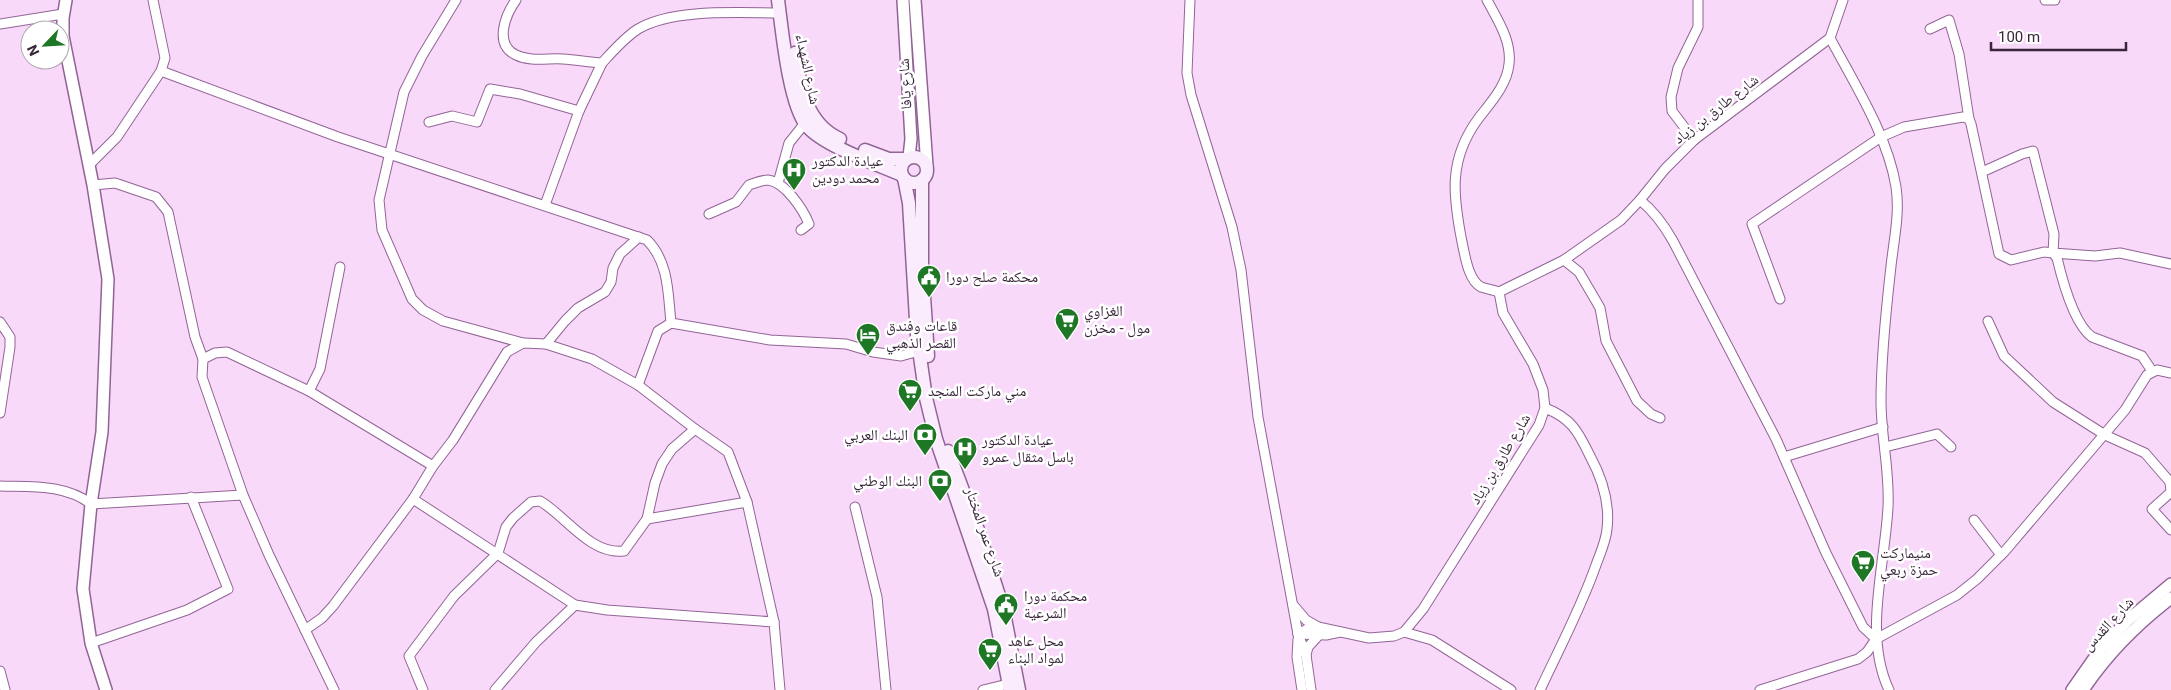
<svg xmlns="http://www.w3.org/2000/svg" width="2171" height="690" font-family="Roboto,'Noto Naskh Arabic',sans-serif">
  <style>
    .lines { fill: none; stroke-linecap: round; stroke-linejoin: round }
    .minor-casing { stroke: #926496; stroke-width: 11 }
    .tertiary-casing { stroke: #926496; stroke-width: 14 }
    .secondary-casing { stroke: #926496; stroke-width: 15 }
    .minor { stroke: #fff; stroke-width: 9 }
    .tertiary { stroke: #fff; stroke-width: 11 }
    .secondary { stroke: #fbecfd; stroke-width: 12 }
    .labels { text-anchor: middle; stroke-width: 5; stroke-linejoin: round; paint-order: stroke }
    .street-label { font-size: 15px; fill: #39263b; stroke: #fff }
    .poi-label { font-size: 15px; fill: #39263b; stroke: #fff; text-anchor: start }
  </style>
  <rect width="100%" height="100%" fill="#f8d9fa"/>
  <g class="lines">
    <defs>
      <g id="minor">
        <path d="M456 0 422 56 404 92 379 200 382 230 412 299 423 310 443 321 523 343"/>
        <path d="M516 0C506 14 493 44 516 55 530 62 548 58 563 59 576 60 589 62 602 63 613 51 624 38 638 29 673 8 740 13 780 13"/>
        <path d="M1190 0 1187 73 1191 95 1232 227 1241 270 1258 417 1298 634 1306 655 1311 690"/>
        <path d="M1487 0C1497 19 1512 41 1509 64 1507 85 1491 102 1478 119 1448 160 1453 196 1462 242 1465 255 1468 280 1481 287 1487 289 1494 290 1499 292"/>
        <path d="M2045 0H2055"/>
        <path d="M0 24 63 14"/>
        <path d="M1930 29 1949 20 1959 54 1969 119"/>
        <path d="M1830 38C1854 83 1888 136 1896 187 1900 213 1894 239 1891 266 1886 310 1881 356 1881 401 1881 437 1890 472 1888 507 1885 566 1863 635 1889 690"/>
        <path d="M161 71 338 137 647 240C669 262 668 294 671 323"/>
        <path d="M429 122 452 116 477 122 490 89 520 94 579 111 602 63"/>
        <path d="M1694 140 1672 111 1671 97 1678 68 1698 27V0"/>
        <path d="M89 165 117 137 161 71 165 58 153 0"/>
        <path d="M1982 172 2022 154 2033 151 2054 234 2053 253 2095 256 2120 253 2171 264"/>
        <path d="M778 183 789 143 805 123"/>
        <path d="M93 185 115 183 156 197 168 212 195 337 203 359"/>
        <path d="M1640 200C1655 212 1664 225 1673 241L1776 439 1826 553 1863 627 1876 639"/>
        <path d="M545 205 579 111"/>
        <path d="M709 214 736 202 749 185C755 183 762 180 768 180 785 182 803 209 809 224L801 230"/>
        <path d="M1564 260 1579 272 1596 301 1600 308 1606 341 1637 401 1651 414 1660 418"/>
        <path d="M1780 299 1752 224 1881 137 1904 127 1963 117 1969 119 1971 124 1999 254 2011 260 2044 252 2053 253 2057 258C2062 279 2074 324 2092 337L2142 356 2152 371"/>
        <path d="M1988 321 2004 356 2053 402 2105 435 2145 453 2170 482 2171 492 2152 509 2171 530"/>
        <path d="M0 322 10 337V347L0 413"/>
        <path d="M546 344 565 321 578 308 605 292 611 282 613 268 620 254 639 237"/>
        <path d="M638 385 658 331 671 323 770 340 846 344 873 352 901 356 919 351"/>
        <path d="M309 391 320 369 340 267"/>
        <path d="M1885 447 1937 434 1951 447"/>
        <path d="M1784 457 1883 427"/>
        <path d="M0 486C31 487 65 484 91 504L243 495"/>
        <path d="M413 499 575 605 607 610 774 622 780 690"/>
        <path d="M855 507 877 597 886 690"/>
        <path d="M647 519 747 502"/>
        <path d="M1974 520 2001 555"/>
        <path d="M1294 606 1306 620 1318 627"/>
        <path d="M305 630 322 618 333 606 413 499 433 466 453 440 507 352 523 343 546 344 592 359 638 385 695 429 728 452 747 502 774 622"/>
        <path d="M1404 632 1432 640 1511 690"/>
        <path d="M1298 634 1309 628 1318 627 1369 638 1394 636 1404 632 1423 609 1539 425 1545 408 1543 390 1533 364 1503 313 1499 292 1564 260 1621 220 1640 200 1665 169 1694 140 1830 38 1843 0"/>
        <path d="M1298 634 1326 635 1340 632"/>
        <path d="M1298 639 1297 657 1302 690"/>
        <path d="M91 643 187 610 228 589 191 497"/>
        <path d="M1306 655 1308 647 1319 635"/>
        <path d="M0 671 5 690"/>
        <path d="M334 690 269 555 243 495 202 377 203 359 215 353 227 352 309 391 433 466"/>
        <path d="M423 690 409 656 454 596 498 553 506 527 513 518 531 502 540 501C566 516 590 555 624 551L647 519 655 483 662 464 672 449 695 429"/>
        <path d="M495 690 536 642 575 605"/>
        <path d="M983 690 1012 683"/>
        <path d="M1540 690C1559 649 1581 608 1596 565 1600 554 1606 541 1607 529 1610 504 1602 478 1590 456 1578 431 1571 418 1545 408"/>
        <path d="M1760 690 1858 659 1867 652 1876 639 1957 595 1977 579 2005 551 2125 410 2147 375 2157 370 2171 373"/>
      </g>
      <g id="tertiary">
        <path d="M66 0 63 18V36L93 185 108 279 102 432 91 504 83 589 91 643 106 690"/>
        <path d="M903 0 911 139 909 157"/>
        <path d="M915 0 927 166"/>
        <path d="M2072 690 2100 650 2128 620 2171 584"/>
        <path d="M2083 690C2107 654 2137 624 2171 598"/>
      </g>
      <g id="secondary">
        <path d="M778 0C782 30 789 105 807 126 824 146 877 164 902 175"/>
        <path d="M795 53C801 86 805 123 840 139"/>
        <path d="M865 150 889 159H906"/>
        <circle cx="914" cy="170" r="13"/>
        <path d="M904 178 909 203 917 336 926 398 936 439 994 609 1010 690"/>
        <path d="M922 180V267L928 356"/>
        <path d="M948 451 978 530 1003 608 1019 690"/>
      </g>
    </defs>
    <use href="#minor" class="minor-casing"/>
    <use href="#tertiary" class="tertiary-casing"/>
    <use href="#secondary" class="secondary-casing"/>
    <use href="#minor" class="minor"/>
    <use href="#tertiary" class="tertiary"/>
    <use href="#secondary" class="secondary"/>
  </g>
  <defs>
    <symbol id="hospital-pin" viewBox="-11 -11 22 30"><path d="M0 17L-7.5 6A9.5 9.5 0 1 1 7.5 6Z" fill="#1e7725" stroke="#fff"/><path d="M-5-5h3v3.5h4V-5h3V5h-3V1.5h-4V5h-3Z" fill="#fff"/></symbol>
    <symbol id="civic-pin" viewBox="-11 -11 22 30"><path d="M0 17L-7.5 6A9.5 9.5 0 1 1 7.5 6Z" fill="#1e7725" stroke="#fff"/><path d="M-.6-6.5H3V-4.5H.6V-3L4-1V1h2V6H-6V1h2V-1L-.6-3ZM-1.2 2.5V6h2.4V2.5Z" fill="#fff"/></symbol>
    <symbol id="supermarket-pin" viewBox="-11 -11 22 30"><path d="M0 17L-7.5 6A9.5 9.5 0 1 1 7.5 6Z" fill="#1e7725" stroke="#fff"/><path d="M-6-5.5h2.5l.6 2H6L4.5 2H-2.5L-4.4-4H-6ZM-1.5 3.2a1.3 1.3 0 1 0 .1 0ZM3 3.2a1.3 1.3 0 1 0 .1 0Z" fill="#fff"/></symbol>
    <symbol id="hotel-pin" viewBox="-11 -11 22 30"><path d="M0 17L-7.5 6A9.5 9.5 0 1 1 7.5 6Z" fill="#1e7725" stroke="#fff"/><path d="M-6-4.5h1.5V1H6V5H4.5V3h-9V5H-6ZM-4 0a1.8 1.8 0 1 1 3.6 0ZM.5 0V-2.5h3Q6-2.5 6 0Z" fill="#fff"/></symbol>
    <symbol id="bank-pin" viewBox="-11 -11 22 30"><path d="M0 17L-7.5 6A9.5 9.5 0 1 1 7.5 6Z" fill="#1e7725" stroke="#fff"/><path d="M-6-4H6V4H-6ZM0-2.3a2.3 2.3 0 1 0 0 4.6a2.3 2.3 0 1 0 0-4.6Z" fill="#fff"/></symbol>
  </defs>
  <g fill-rule="evenodd">
    <use href="#hospital-pin" x="780" y="156" width="28" height="38"/>
    <use href="#civic-pin" x="915" y="263" width="28" height="38"/>
    <use href="#supermarket-pin" x="1053" y="306" width="28" height="38"/>
    <use href="#hotel-pin" x="854" y="321" width="28" height="38"/>
    <use href="#supermarket-pin" x="896" y="377" width="28" height="38"/>
    <use href="#bank-pin" x="911" y="421" width="28" height="38"/>
    <use href="#hospital-pin" x="951" y="435" width="28" height="38"/>
    <use href="#bank-pin" x="926" y="467" width="28" height="38"/>
    <use href="#supermarket-pin" x="1849" y="548" width="28" height="38"/>
    <use href="#civic-pin" x="992" y="591" width="28" height="38"/>
    <use href="#supermarket-pin" x="976" y="636" width="28" height="38"/>
  </g>
  <g class="labels">
    <g class="street-label">
      <text transform="translate(808 69) rotate(78)" y="5">شارع الشهداء</text>
      <text transform="translate(905 84) rotate(-93)" y="5">شارع يافا</text>
      <text transform="translate(1716 109) rotate(-38)" y="5">شارع طارق بن زياد</text>
      <text transform="translate(1500 459) rotate(-59)" y="5">شارع طارق بن زياد</text>
      <text transform="translate(985 532) rotate(71)" y="5">شارع عمر المختار</text>
      <text transform="translate(2108 624) rotate(-47)" y="5">شارع القدس</text>
    </g>
    <g class="poi-label">
      <text x="812" y="166">عيادة الدكتور<tspan x="812" dy="17">محمد دودين</tspan></text>
      <text x="946" y="282">محكمة صلح دورا</text>
      <text x="1084" y="316">الغزاوي<tspan x="1084" dy="17">مول - مخزن</tspan></text>
      <text x="886" y="331">قاعات وفندق<tspan x="886" dy="17">القصر الذهبي</tspan></text>
      <text x="928" y="396">مني ماركت المنجد</text>
      <text x="908" y="440" text-anchor="end">البنك العربي</text>
      <text x="982" y="445">عيادة الدكتور<tspan x="982" dy="17">باسل مثقال عمرو</tspan></text>
      <text x="922" y="486" text-anchor="end">البنك الوطني</text>
      <text x="1880" y="558">منيماركت<tspan x="1880" dy="17">حمزة ربعي</tspan></text>
      <text x="1024" y="601">محكمة دورا<tspan x="1024" dy="17">الشرعية</tspan></text>
      <text x="1008" y="646">محل عاهد<tspan x="1008" dy="17">لمواد البناء</tspan></text>
    </g>
  </g>
  <g transform="translate(45 45) rotate(245)"><circle r="24" fill="#ffffff" stroke="#b0a8b1"/>
  <path d="M0-4L9 19L0 12L-9 19Z" fill="#1e7725"/>
  <text y="-8" font-size="14" font-weight="bold" text-anchor="middle" fill="#39263b">N</text>
  </g>
  <path d="M1991 42v8h135v-8" fill="none" stroke="#39263b" stroke-width="2.5"/>
  <text x="1998" y="42" font-size="15" fill="#39263b" stroke="#ffffff" stroke-width="4" paint-order="stroke">100 m</text>
</svg>
